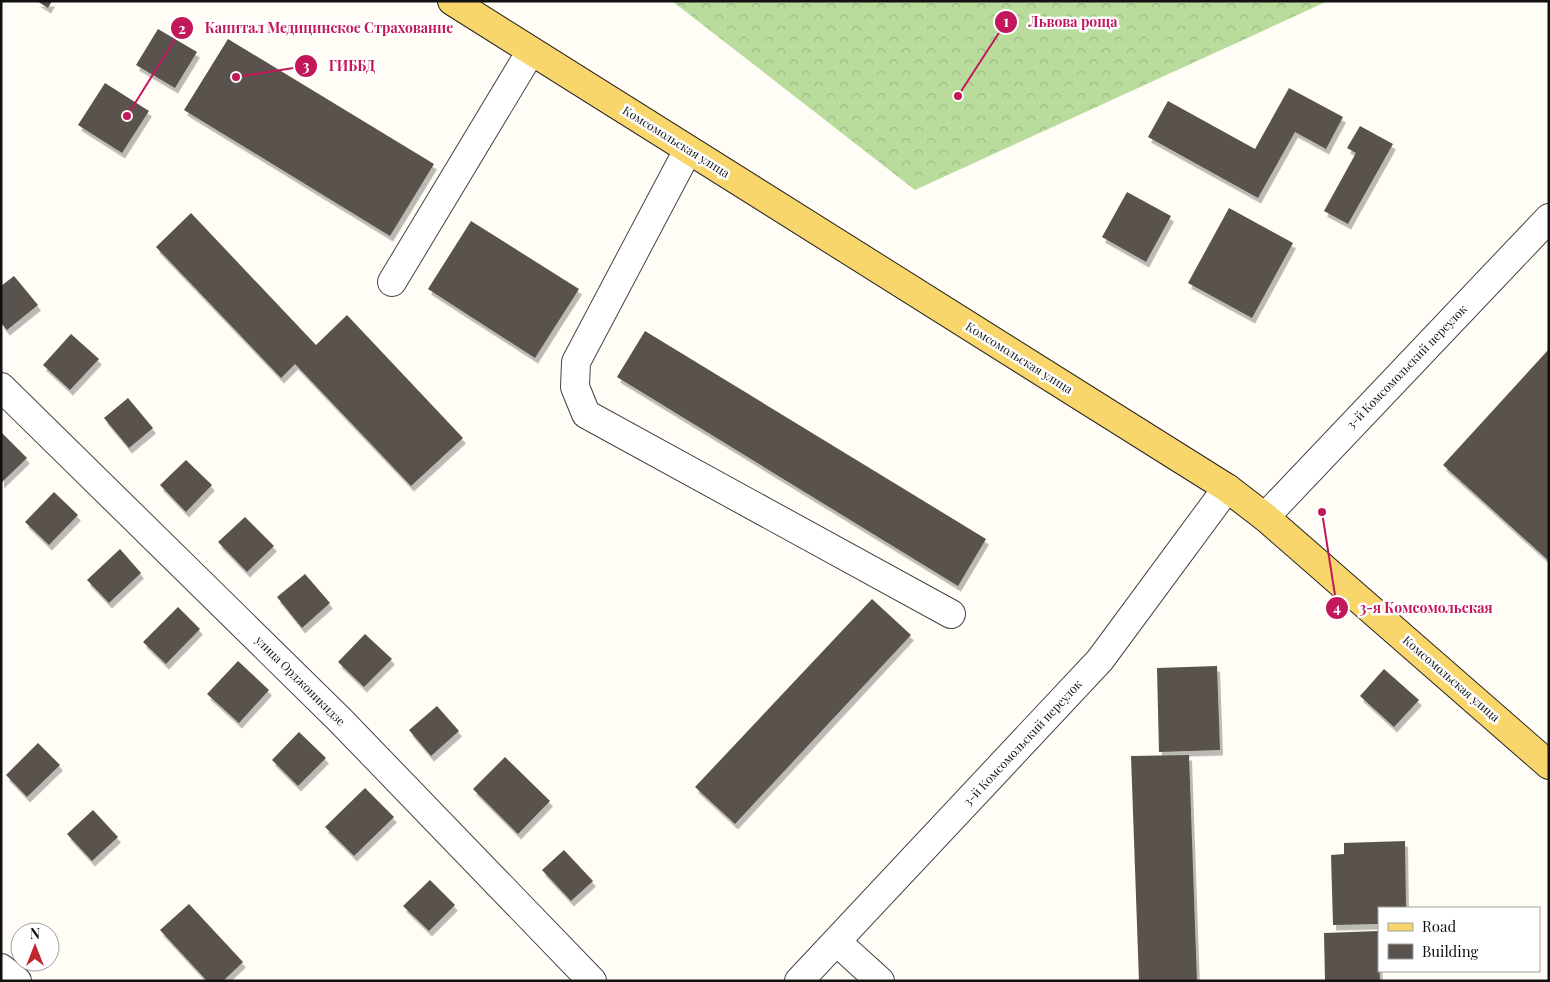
<svg xmlns="http://www.w3.org/2000/svg" width="1550" height="982" font-family="'Playfair Display',serif">
  <style>
    .forest { fill: url(#forest-crowns) }
    .building { fill: #5a524d; filter: url(#shadow) }
    .lines { fill: none; stroke-linecap: round; stroke-linejoin: round }
    .minor-casing { stroke: #444; stroke-width: 30 }
    .major-casing { stroke: #222; stroke-width: 30 }
    .minor { stroke: #fff; stroke-width: 28 }
    .major { stroke: #f9d66b; stroke-width: 28 }
    .labels { text-anchor: middle; stroke-width: 5; stroke-linejoin: round; paint-order: stroke }
    .street-label { font-size: 12px; fill: #111; stroke: #fff }
    .leader { fill: none; stroke: #c2185b; stroke-width: 2 }
    .callout-dot { fill: #c2185b; stroke: #fff; stroke-width: 2 }
    .mark-label { font-size: 15px; text-anchor: middle; font-weight: bold; fill: #fff }
    .callout-label { font-size: 14px; text-anchor: middle; font-weight: bold; fill: #c2185b; stroke: #fff; stroke-width: 5; stroke-linejoin: round; paint-order: stroke }
  </style>
  <defs>
    <pattern id="forest-crowns" width="20" height="18" patternUnits="userSpaceOnUse" patternTransform="scale(1.25)"><rect width="20" height="18" fill="#b9dc9c"/><path d="M2 6a3 3 0 1 1 6 0M12 15a3 3 0 1 1 6 0" fill="none" stroke="#9ebc85"/></pattern>
    <filter id="shadow"><feDropShadow dx="3" dy="5.5" stdDeviation="0" flood-color="#0004"/></filter>
  </defs>
  <rect width="100%" height="100%" fill="#fffdf5"/>
  <path class="forest" d="M672 1H1328L915 190Z"/>
  <g class="building">
    <path d="M37 1H52L48 8Z"/>
    <path d="M158 29 197 52 175 88 136 65Z"/>
    <path d="M228 39 434 164 390 236 184 110Z"/>
    <path d="M105 83 149 111 122 153 78 125Z"/>
    <path d="M1289 88 1343 117 1326 149 1295 132 1258 198 1148 137 1168 101 1255 149Z"/>
    <path d="M1360 126 1393 144 1348 224 1324 211 1356 153 1347 148Z"/>
    <path d="M1127 192 1171 216 1146 262 1102 237Z"/>
    <path d="M1229 208 1293 243 1252 318 1188 283Z"/>
    <path d="M191 213 316 345 347 315 463 438 411 486 295 364 281 378 156 247Z"/>
    <path d="M471 221 579 289 535 358 428 289Z"/>
    <path d="M14 276 38 305 7 330 1 323V286Z"/>
    <path d="M645 331 986 539 958 586 617 377Z"/>
    <path d="M71 334 99 359 70 390 43 365Z"/>
    <path d="M1549 349V561L1443 465Z"/>
    <path d="M128 398 153 428 129 448 104 418Z"/>
    <path d="M1 432 27 458 1 483Z"/>
    <path d="M186 460 212 485 186 512 160 485Z"/>
    <path d="M54 492 78 515 49 545 25 522Z"/>
    <path d="M245 517 274 546 247 572 218 542Z"/>
    <path d="M120 549 141 573 109 603 87 580Z"/>
    <path d="M305 574 330 603 302 628 277 597Z"/>
    <path d="M872 599 911 635 735 824 695 787Z"/>
    <path d="M178 607 200 629 166 664 143 642Z"/>
    <path d="M365 634 392 659 364 687 338 662Z"/>
    <path d="M238 661 269 690 239 723 207 694Z"/>
    <path d="M1217 666 1220 750 1159 752 1157 668Z"/>
    <path d="M1384 669 1419 700 1394 727 1360 696Z"/>
    <path d="M437 706 459 731 431 756 409 730Z"/>
    <path d="M299 732 326 758 298 786 272 760Z"/>
    <path d="M38 743 60 765 27 797 6 775Z"/>
    <path d="M1189 755 1197 981H1139L1131 756Z"/>
    <path d="M505 757 550 801 518 834 473 789Z"/>
    <path d="M365 788 394 817 354 856 325 827Z"/>
    <path d="M93 810 118 837 92 861 67 834Z"/>
    <path d="M1405 841 1406 908H1379V924L1333 925 1331 855 1344 854V843Z"/>
    <path d="M564 850 593 881 571 901 542 870Z"/>
    <path d="M430 880 455 905 429 931 403 906Z"/>
    <path d="M189 904 243 962 223 981H207L160 930Z"/>
    <path d="M1378 931 1380 981H1325L1324 933Z"/>
  </g>
  <g class="lines">
    <defs>
      <g id="minor">
        <path d="M688 150 576 362 575 387 586 414 951 614"/>
        <path d="M392 282 531 51"/>
        <path d="M1 387 340 720 592 981"/>
        <path d="M1265 517 1549 218"/>
        <path d="M837 942 880 981"/>
        <path d="M1 968 17 981"/>
        <path d="M799 981 1100 660 1227 488"/>
      </g>
      <path id="major" d="M452 1 1227 488 1265 517 1549 765"/>
    </defs>
    <use href="#minor" class="minor-casing"/>
    <use href="#major" class="major-casing"/>
    <use href="#minor" class="minor"/>
    <use href="#major" class="major"/>
  </g>
  <g class="labels">
    <g class="street-label">
      <text transform="translate(676 142) rotate(32)" y="4">Комсомольская улица</text>
      <text transform="translate(1019 358) rotate(32)" y="4">Комсомольская улица</text>
      <text transform="translate(1407 367) rotate(-46)" y="4">3-й Комсомольский переулок</text>
      <text transform="translate(1451 679) rotate(41)" y="4">Комсомольская улица</text>
      <text transform="translate(300 681) rotate(45)" y="4">улица Орджоникидзе</text>
      <text transform="translate(1023 743) rotate(-47)" y="4">3-й Комсомольский переулок</text>
    </g>
  </g>
  <path class="leader" d="M958 96L1006 22M127 116L182 28M236 77L306 66M1322 512L1337 608"/>
  <g class="callout-dot">
    <circle cx="958" cy="96" r="5"/>
    <circle cx="127" cy="116" r="5"/>
    <circle cx="236" cy="77" r="5"/>
    <circle cx="1322" cy="512" r="5"/>
    <circle cx="1006" cy="22" r="12"/>
    <circle cx="182" cy="28" r="12"/>
    <circle cx="306" cy="66" r="12"/>
    <circle cx="1337" cy="608" r="12"/>
  </g>
  <g class="mark-label">
    <text x="1006" y="27">1</text>
    <text x="182" y="34">2</text>
    <text x="306" y="71">3</text>
    <text x="1337" y="613">4</text>
  </g>
  <g class="callout-label">
    <text x="1073" y="27">Львова роща</text>
    <text x="329" y="33">Капитал Медицинское Страхование</text>
    <text x="352" y="71">ГИББД</text>
    <text x="1426" y="613">3-я Комсомольская</text>
  </g>
  <rect width="1550" height="982" fill="none" stroke="#111111" stroke-width="5"/>
  <rect x="1378" y="907" width="162" height="65" fill="#ffffff" stroke="#a0a0a0"/>
  <rect x="1388" y="923" width="25" height="8" fill="#f9d66b" stroke="#a0a0a0"/>
  <text x="1422" y="932" font-size="15" fill="#111111">Road</text>
  <rect x="1388" y="944" width="25" height="15" fill="#5a524d" stroke="#a0a0a0"/>
  <text x="1422" y="957" font-size="15" fill="#111111">Building</text>
  <g transform="translate(35 947)"><circle r="24" fill="#ffffff" stroke="#a0a0a0"/>
  <path d="M0-4L9 19L0 12L-9 19Z" fill="#c4262e"/>
  <text y="-8" font-size="14" font-weight="bold" text-anchor="middle" fill="#111111">N</text>
  </g>
</svg>
